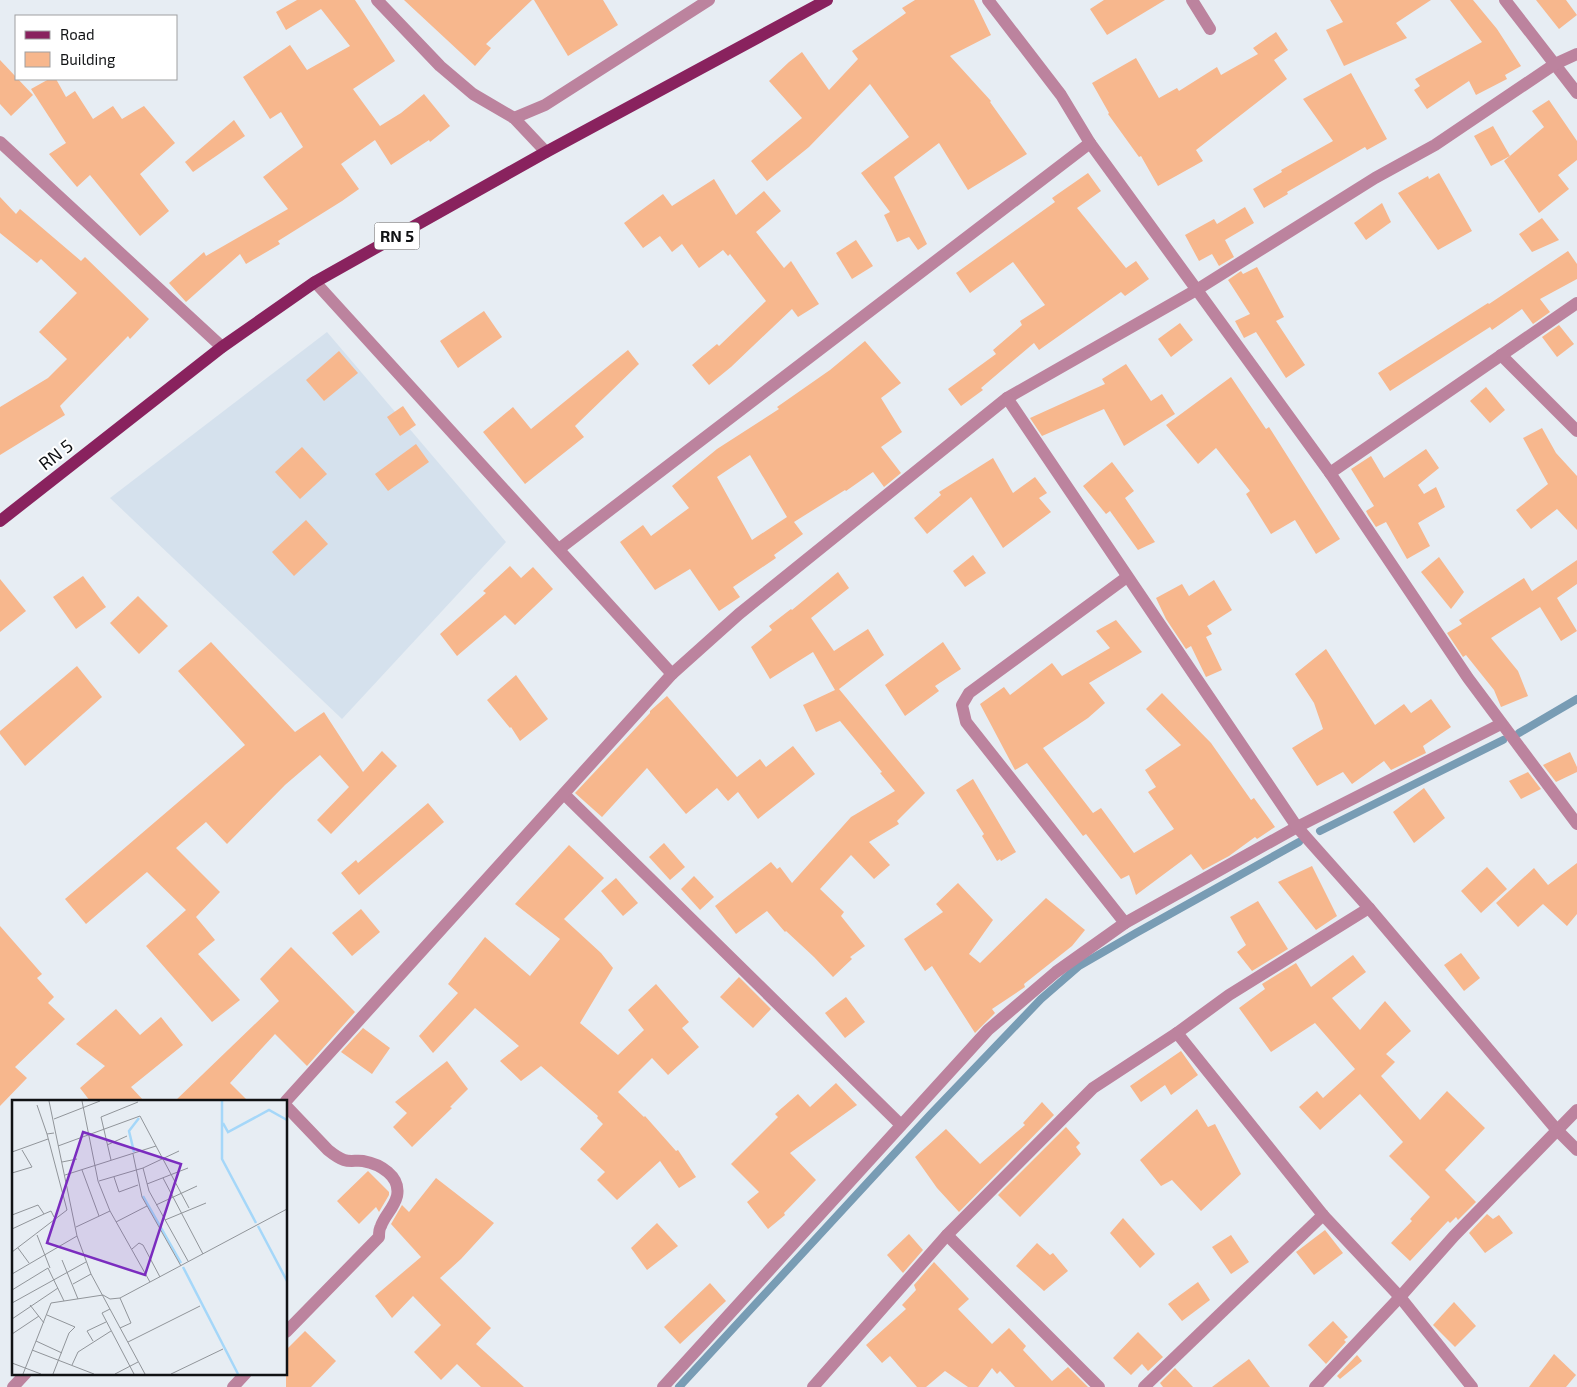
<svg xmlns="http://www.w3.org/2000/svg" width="1577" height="1387" font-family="'Exo 2',sans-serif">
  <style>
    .built { fill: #d5e1ed }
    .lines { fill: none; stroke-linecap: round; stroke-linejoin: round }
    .stream { stroke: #789cb4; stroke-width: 8 }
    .building { fill: #f7b78d; fill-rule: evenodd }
    .minor { stroke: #bc839e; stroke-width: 12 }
    .major { stroke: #89225e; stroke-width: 12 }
    .labels { text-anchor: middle; stroke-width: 4; stroke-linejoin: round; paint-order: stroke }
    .shield { fill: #fff; stroke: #58595a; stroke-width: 1 }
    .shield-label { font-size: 16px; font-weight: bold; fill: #101214 }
    .street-label { font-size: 18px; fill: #101214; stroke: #fff }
    .inset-river { fill: none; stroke: #a5d7f9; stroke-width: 2.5 }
    .inset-road { fill: none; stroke: #91959a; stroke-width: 1 }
    .view { fill: #7b2cbf; fill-opacity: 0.15; stroke: #7b2cbf; stroke-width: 2.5 }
    .inset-edge { fill: none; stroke: #101214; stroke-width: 2.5 }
  </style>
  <rect width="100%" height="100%" fill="#e7edf3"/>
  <path class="built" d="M327 332 506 542 342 719 110 498Z"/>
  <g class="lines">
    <g class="stream">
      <path d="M1519 733 1577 699"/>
      <path d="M1320 831 1503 740"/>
      <path d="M679 1387 930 1115 1041 999 1079 966 1136 933 1299 842"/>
    </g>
  </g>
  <g class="building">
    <path d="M297 0H355L395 61 353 89 380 126 401 113 424 94 450 126 430 142 429 140 391 165 375 140 341 164 359 189 342 201 278 241 280 244 246 264 240 254 186 302 169 283 204 252 206 256 288 209 263 177 303 147 281 112 270 119 243 77 290 45 307 70 350 46 321 9 286 30 276 12Z"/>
    <path d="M404 0H532L486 44 491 48 475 66Z"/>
    <path d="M534 0H603L618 25 568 56Z"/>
    <path d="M915 0H974L991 35 950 56 991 101 990 102 1027 154 968 190 939 143 894 177 927 244 918 250 909 237 897 242 884 215 890 212 861 173 909 137 870 84 809 147 767 181 751 161 802 118 769 81 789 62 802 52 829 90 858 59 852 51 906 13 902 8Z"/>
    <path d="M1104 0H1165L1107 35 1090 9Z"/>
    <path d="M1330 0H1431L1396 23 1407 38 1344 66 1326 30 1343 22Z"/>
    <path d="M1450 0H1473L1497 29 1521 66 1505 75 1507 79 1476 95 1469 81 1427 109 1414 90 1420 86 1415 79 1482 42Z"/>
    <path d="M1536 0H1566L1577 15 1559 29Z"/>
    <path d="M1276 32 1288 50 1274 60 1287 79 1196 150 1203 161 1158 186 1141 156 1139 157 1108 114 1109 113 1092 83 1136 58 1159 98 1177 88 1179 91 1217 67 1221 75 1258 54 1253 48Z"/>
    <path d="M0 60 33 95 11 116 0 104Z"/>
    <path d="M1351 73 1387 139 1367 150 1365 147 1287 192 1288 194 1264 208 1253 189 1282 172 1281 170 1333 141 1303 99Z"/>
    <path d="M49 79H56L66 97 75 91 93 119 113 106 122 119 144 106 175 143 140 174 169 211 140 236 90 175 77 187 49 154 66 143 31 89Z"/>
    <path d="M1549 100 1577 141V160L1558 175 1569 189 1539 213 1504 161 1544 127 1532 111Z"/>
    <path d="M234 120 245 136 193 172 185 162Z"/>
    <path d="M1493 126 1510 156 1491 166 1474 136Z"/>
    <path d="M1088 173 1101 191 1077 208 1126 268 1136 261 1149 279 1125 296 1121 292 1039 350 1034 343 981 388 983 390 961 406 948 389 996 354 993 350 1022 325 1020 321 1045 305 1013 262 970 293 956 273 1055 202 1052 198Z"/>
    <path d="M1439 173 1472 231 1438 250 1398 193 1428 176 1429 179Z"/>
    <path d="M714 179 736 215 764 191 781 211 756 232 784 268 791 261 819 304 798 317 792 309 731 367 709 385 692 365 717 344 719 346 766 301 730 254 728 256 723 250 699 268 682 244 672 252 660 236 643 248 624 223 663 194 672 206Z"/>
    <path d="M0 197 16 214 20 209 81 261 85 257 149 319 130 339 128 336 60 406 65 415 0 455V407L48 378 67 359 39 332 77 293 41 259 37 263 0 233Z"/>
    <path d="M1382 203 1391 222 1366 240 1354 223Z"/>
    <path d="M1245 207 1254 223 1225 240 1234 257 1219 266 1212 254 1199 261 1185 235 1214 219 1217 224Z"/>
    <path d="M1542 218 1559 240 1532 252 1519 234Z"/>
    <path d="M856 240 873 266 852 279 836 253Z"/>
    <path d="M1568 251 1577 264V279L1540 299 1550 312 1533 324 1522 309 1492 330 1490 327 1390 391 1378 373 1488 303 1489 304Z"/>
    <path d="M1257 267 1284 317 1276 321 1305 365 1286 378 1256 332 1244 338 1235 321 1250 314 1228 280 1241 271 1243 274Z"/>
    <path d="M484 311 502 337 458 368 440 341Z"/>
    <path d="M1180 323 1193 340 1171 357 1158 339Z"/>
    <path d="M1559 325 1574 344 1557 357 1542 337Z"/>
    <path d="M865 341 901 383 881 398 902 432 881 447 901 473 884 487 873 472 846 491 845 490 794 522 803 534 774 555 776 558 733 587 740 597 719 611 690 569 655 590 620 542 643 525 651 536 689 508 672 486 717 449 779 409 777 407 830 370ZM750 455 787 517 752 540 717 477Z"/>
    <path d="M628 350 639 364 575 426 584 437 525 484 483 432 513 407 531 429Z"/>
    <path d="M339 351 358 373 324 401 306 380Z"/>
    <path d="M1126 364 1151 401 1162 394 1175 414 1124 446 1104 409 1042 436 1030 418 1105 384 1102 379Z"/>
    <path d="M1231 377 1266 429 1269 427 1340 539 1316 554 1295 520 1271 534 1246 494 1250 491 1216 448 1198 464 1166 425Z"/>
    <path d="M1486 387 1505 410 1490 423 1470 401Z"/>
    <path d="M403 406 416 425 400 436 387 417Z"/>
    <path d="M1542 428 1556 453 1577 476V530L1557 509 1531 529 1516 510 1548 484 1523 438Z"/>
    <path d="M416 444 429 462 388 491 375 474Z"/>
    <path d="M302 447 327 474 300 499 275 472Z"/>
    <path d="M1426 449 1439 468 1418 485 1424 494 1436 487 1445 507 1418 523 1430 546 1407 559 1386 522 1376 527 1368 515 1366 511 1374 506 1351 469 1371 456 1384 478Z"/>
    <path d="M993 458 1013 493 1035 477 1047 493 1039 498 1051 512 1003 548 971 497 927 534 914 518 941 495 939 492Z"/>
    <path d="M1112 462 1134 491 1125 498 1155 542 1138 550 1110 511 1106 514 1083 486Z"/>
    <path d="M306 520 328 544 294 576 272 552Z"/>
    <path d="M973 555 986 573 965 587 953 571Z"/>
    <path d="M1439 557 1464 592 1451 609 1421 572Z"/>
    <path d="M1577 560V584L1557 598 1577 631 1561 641 1540 607 1491 638 1518 671 1528 696 1501 707 1494 690 1466 655 1463 657 1447 633 1462 624 1459 620 1524 578 1532 591Z"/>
    <path d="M510 566 521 578 533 567 553 589 515 625 505 615 457 656 440 634 486 593 483 591Z"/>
    <path d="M838 572 849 588 811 618 834 651 868 629 884 655 839 689 925 793 897 821 899 824 869 842 890 865 874 879 851 855 820 889 844 912 841 916 865 946 850 957 852 959 833 977 814 957 786 931 785 932 767 911 736 934 715 906 771 862 777 869 780 867 792 883 851 817 895 791 880 773 882 772 840 721 816 732 803 705 835 690 813 652 770 679 751 647 772 630 769 626 791 609 792 610Z"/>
    <path d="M83 576 106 607 76 629 53 597Z"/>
    <path d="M0 579 26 611 0 632Z"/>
    <path d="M1214 580 1232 610 1207 626 1212 634 1206 637 1222 670 1206 677 1191 646 1186 649 1166 619 1156 598 1182 584 1189 596Z"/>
    <path d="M138 596 168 626 139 654 110 623Z"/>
    <path d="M1116 620 1142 652 1089 683 1105 703 1088 718 1043 748 1093 813 1101 808 1134 853 1174 829 1148 792 1156 787 1145 770 1181 745 1146 709 1162 693 1211 743 1251 800 1254 798 1275 827 1257 839 1255 837 1229 856 1203 870 1191 854 1136 895 1129 875 1121 879 1086 834 1083 836 1027 763 1015 770 980 704 1004 687 1010 695 1052 663 1062 676 1110 648 1096 631Z"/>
    <path d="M211 642 295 732 324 712 363 772 382 751 397 766 331 834 317 820 349 787 320 755 285 785 227 844 206 822 176 848 220 892 196 917 215 940 198 954 240 1000 212 1022 146 946 186 910 147 872 86 924 65 899 245 745 178 671Z"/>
    <path d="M943 642 961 669 935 686 939 691 905 716 885 685Z"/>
    <path d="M1326 649 1375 725 1404 704 1411 713 1431 699 1451 727 1423 746 1426 753 1391 770 1384 761 1352 784 1343 772 1317 786 1292 748 1323 729 1314 703 1295 674Z"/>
    <path d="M77 666 102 697 25 766 0 734V731Z"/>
    <path d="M516 675 548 719 520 741 511 727 510 728 487 700Z"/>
    <path d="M667 696 737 777 760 759 766 767 793 746 815 774 758 819 738 792 728 801 717 788 686 814 647 768 602 817 575 793 650 713V711Z"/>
    <path d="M1570 752 1577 767V772L1556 782 1543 765Z"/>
    <path d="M1528 772 1541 789 1521 799 1509 781Z"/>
    <path d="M973 779 1016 852 1001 861 1000 859 997 861 982 836 984 834 956 790Z"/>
    <path d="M1424 788 1445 818 1414 843 1393 812Z"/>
    <path d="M428 803 444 822 359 895 341 873 356 860 358 863Z"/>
    <path d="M664 843 685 867 670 880 649 857Z"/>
    <path d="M569 845 604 878 564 919 601 953 613 968 580 1023 618 1055 644 1030 628 1010 656 984 689 1022 682 1028 699 1047 668 1075 652 1058 618 1092 644 1117 645 1116 676 1151 678 1150 696 1177 679 1188 660 1161 617 1200 597 1180 605 1172 580 1149 603 1124 597 1118 598 1116 541 1066 521 1081 500 1061 519 1046 475 1008 433 1053 419 1036 458 993 448 984 485 937 530 976 560 939 515 904Z"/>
    <path d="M1577 863V914L1567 926 1543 904 1518 927 1496 903 1534 868 1548 885Z"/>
    <path d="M1312 866 1337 916 1316 930 1278 882Z"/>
    <path d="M1487 867 1507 889 1481 913 1461 891Z"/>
    <path d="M694 876 714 897 700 910 681 889Z"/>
    <path d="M616 878 638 903 623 916 601 891Z"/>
    <path d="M958 883 993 920 969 954 980 963 1046 898 1085 930 1072 946 1024 984 1025 987 992 1009 995 1013 975 1033 932 966 925 971 904 939 943 912 936 904Z"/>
    <path d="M1258 901 1288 949 1252 971 1237 952 1246 945 1230 917Z"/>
    <path d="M361 909 380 932 352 956 332 933Z"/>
    <path d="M0 926 42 974 37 978 54 997 48 1003 65 1019 15 1067 27 1078 0 1106Z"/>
    <path d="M291 947 355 1012 307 1066 275 1034 230 1083 248 1101H175L279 1001 260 979Z"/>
    <path d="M1461 953 1480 978 1464 991 1444 965Z"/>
    <path d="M1353 955 1366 972 1332 998 1360 1030 1385 1001 1411 1031 1386 1054 1395 1062 1381 1076 1420 1120 1447 1091 1485 1128 1445 1170 1476 1202 1458 1220 1456 1217 1450 1223 1448 1221 1410 1261 1391 1243 1412 1221 1410 1219 1430 1197 1389 1156 1403 1142 1360 1094 1320 1130 1299 1107 1317 1091 1323 1098 1355 1069 1315 1023 1271 1052 1239 1008 1265 989 1262 984 1296 963 1311 987Z"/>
    <path d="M739 977 771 1009 753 1028 720 997Z"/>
    <path d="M846 997 865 1022 845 1038 825 1013Z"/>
    <path d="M116 1009 140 1035 161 1017 183 1045 131 1087 144 1101H90L80 1088 105 1066 76 1044Z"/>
    <path d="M363 1028 390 1048 372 1074 341 1052Z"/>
    <path d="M1181 1051 1198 1075 1171 1095 1165 1085 1141 1102 1130 1086Z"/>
    <path d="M447 1061 468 1089 450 1107 452 1108 412 1147 393 1127 407 1113 395 1102Z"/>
    <path d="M836 1083 857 1105 790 1153 816 1180 784 1213 785 1215 768 1229 747 1202 759 1192 731 1164 778 1117 775 1114 798 1094 810 1107Z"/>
    <path d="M1042 1102 1054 1115 959 1212 937 1188 915 1157 946 1129 980 1164 1025 1125 1023 1123Z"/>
    <path d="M1197 1109 1208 1127 1215 1124 1241 1174 1201 1211 1172 1180 1161 1186 1140 1160Z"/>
    <path d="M1066 1127 1080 1143 1076 1147 1081 1154 1020 1217 998 1195Z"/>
    <path d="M368 1171 389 1192V1195L379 1212 376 1207 359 1224 337 1201Z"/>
    <path d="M436 1178 494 1223 461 1259 440 1278 491 1328 476 1344 524 1387H481L457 1364 441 1380 414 1352 441 1325 413 1296 392 1318 375 1296 421 1257 391 1224 402 1205 409 1212Z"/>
    <path d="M1487 1214 1493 1219 1499 1215 1513 1233 1485 1253 1469 1233Z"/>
    <path d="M1123 1218 1155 1254 1140 1268 1110 1233Z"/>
    <path d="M657 1223 678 1246 647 1270 631 1248Z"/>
    <path d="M1325 1230 1343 1253 1314 1275 1296 1252Z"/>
    <path d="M909 1234 923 1250 903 1273 887 1255Z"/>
    <path d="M1231 1235 1249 1262 1231 1274 1212 1247Z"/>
    <path d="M1037 1243 1050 1255 1053 1253 1068 1271 1044 1291 1016 1266Z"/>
    <path d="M934 1262 969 1299 958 1309 992 1344 1009 1328 1026 1346 1023 1350 1052 1381 1068 1367 1088 1387H1015L1000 1371 997 1374 992 1368 978 1387H968L945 1371 926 1387H917L890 1356 882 1363 866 1345 906 1309 902 1305 916 1290 914 1285Z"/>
    <path d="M1198 1282 1210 1300 1182 1321 1168 1304Z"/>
    <path d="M710 1283 726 1301 680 1344 664 1327Z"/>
    <path d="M1454 1302 1476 1326 1455 1347 1433 1325Z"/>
    <path d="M1333 1321 1348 1337 1344 1340 1346 1342 1326 1364 1308 1345Z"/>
    <path d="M305 1331 336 1361 311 1387H286V1350Z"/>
    <path d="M1138 1332 1163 1357 1148 1371 1142 1364 1131 1375 1113 1358Z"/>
    <path d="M1554 1354 1576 1375 1566 1387H1529Z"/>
    <path d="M1357 1355 1362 1361 1340 1379 1337 1376Z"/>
    <path d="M1249 1359 1270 1387H1212Z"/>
    <path d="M1175 1368 1193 1387H1163L1160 1383Z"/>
  </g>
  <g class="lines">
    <g class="minor">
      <path d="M377 0 440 66 473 94 514 118 546 152"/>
      <path d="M988 0 1061 95 1090 143 1330 473 1468 678 1577 824"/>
      <path d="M1192 0 1210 29"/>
      <path d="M1505 0 1577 93"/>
      <path d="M514 118 545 105 709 0"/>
      <path d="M0 142 222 347"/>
      <path d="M315 282 672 674"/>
      <path d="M1501 355 1577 431"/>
      <path d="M1330 473 1577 303"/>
      <path d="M559 549 1090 143"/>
      <path d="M564 794 901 1125"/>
      <path d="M1369 908 1556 1129 1577 1150"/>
      <path d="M1125 923 966 722 962 705 969 693 1127 577"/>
      <path d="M1177 1033 1323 1215 1400 1297 1472 1387"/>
      <path d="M286 1101 672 674 739 614 1007 398 1198 289 1375 178 1435 145 1555 64 1577 54"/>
      <path d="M286 1106 328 1150C333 1154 338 1158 344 1160 350 1162 357 1160 363 1161 380 1164 401 1176 397 1196 394 1208 385 1215 381 1226 379 1229 379 1234 379 1237L286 1332"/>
      <path d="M947 1235 1099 1387"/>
      <path d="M13 1387 26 1373"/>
      <path d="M233 1387 246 1373"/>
      <path d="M663 1387 988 1030 1056 972 1125 923 1297 827 1501 724"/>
      <path d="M813 1387 947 1235 1093 1088 1177 1033 1229 995 1369 908 1297 827 1007 398"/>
      <path d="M1144 1387 1323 1215"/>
      <path d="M1315 1387 1400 1297 1454 1236 1577 1110"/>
    </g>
    <path class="major" d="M0 521 222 347 315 282 546 152 827 0"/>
  </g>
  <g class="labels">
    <rect class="shield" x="374.5" y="222.5" width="45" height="27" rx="4"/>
    <g class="shield-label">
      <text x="397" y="242">RN 5</text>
    </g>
    <g class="street-label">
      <text transform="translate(56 455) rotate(-38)" y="6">RN 5</text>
    </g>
  </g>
  <g transform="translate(12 1100)">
    <rect width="275" height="275" fill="#e7edf3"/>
    <path class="inset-river" d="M210 1V59L244 123M211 23 216 32 257 10 275 20M122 52 117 31 127 18M131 96 169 163M246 126 275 181M171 167 226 274"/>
    <path class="inset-road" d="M37 1 65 136 79 174 133 274M70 1 86 81 98 111 138 182M25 5 35 34M42 19 88 1M42 33 35 34 55 110M95 45 115 36M46 46 128 16 177 108M0 52 36 39M121 54 130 97 169 166M99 60 89 17 126 2M50 62 65 59M131 68 167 51M70 70 87 116M0 73 20 67 10 50M53 75 144 46M102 77 107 92 126 85M151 78 191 154M87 81 131 68 137 91 176 161M135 84 176 68M144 105 185 86M0 115 26 105 32 114 39 111 42 117M153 120 194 103M104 122 135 106M64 127 98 111M0 129 32 114M25 135 38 168M6 148 17 163M120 149 127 143 131 145 148 177M0 152 55 110M50 160 66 199M0 174 65 136M61 184 79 174M0 190 36 168 52 201M108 198 119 223 108 228M0 203 74 162M18 205 32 223M98 209 90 213 122 274M35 215 63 227 57 233 41 274M0 219 46 188M0 234 27 216M24 241 50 253M81 241 75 231 94 222M116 242 188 206M20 250 82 274M0 263 29 274M60 265 66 252 99 231M11 274 39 203 91 195 98 199 108 198 275 109M103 274 126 262M159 274 211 249"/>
    <path class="view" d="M71 32 169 64 133 175 35 143Z"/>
    <rect width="275" height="275" class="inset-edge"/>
  </g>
  <rect x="15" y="15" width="162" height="65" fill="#ffffff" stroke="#9fa0a1"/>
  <rect x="25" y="31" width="25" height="8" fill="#89225e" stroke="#9fa0a1"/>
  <text x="60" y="40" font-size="15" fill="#101214">Road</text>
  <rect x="25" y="52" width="25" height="15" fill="#f7b78d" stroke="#9fa0a1"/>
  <text x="60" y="65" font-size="15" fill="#101214">Building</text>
</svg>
